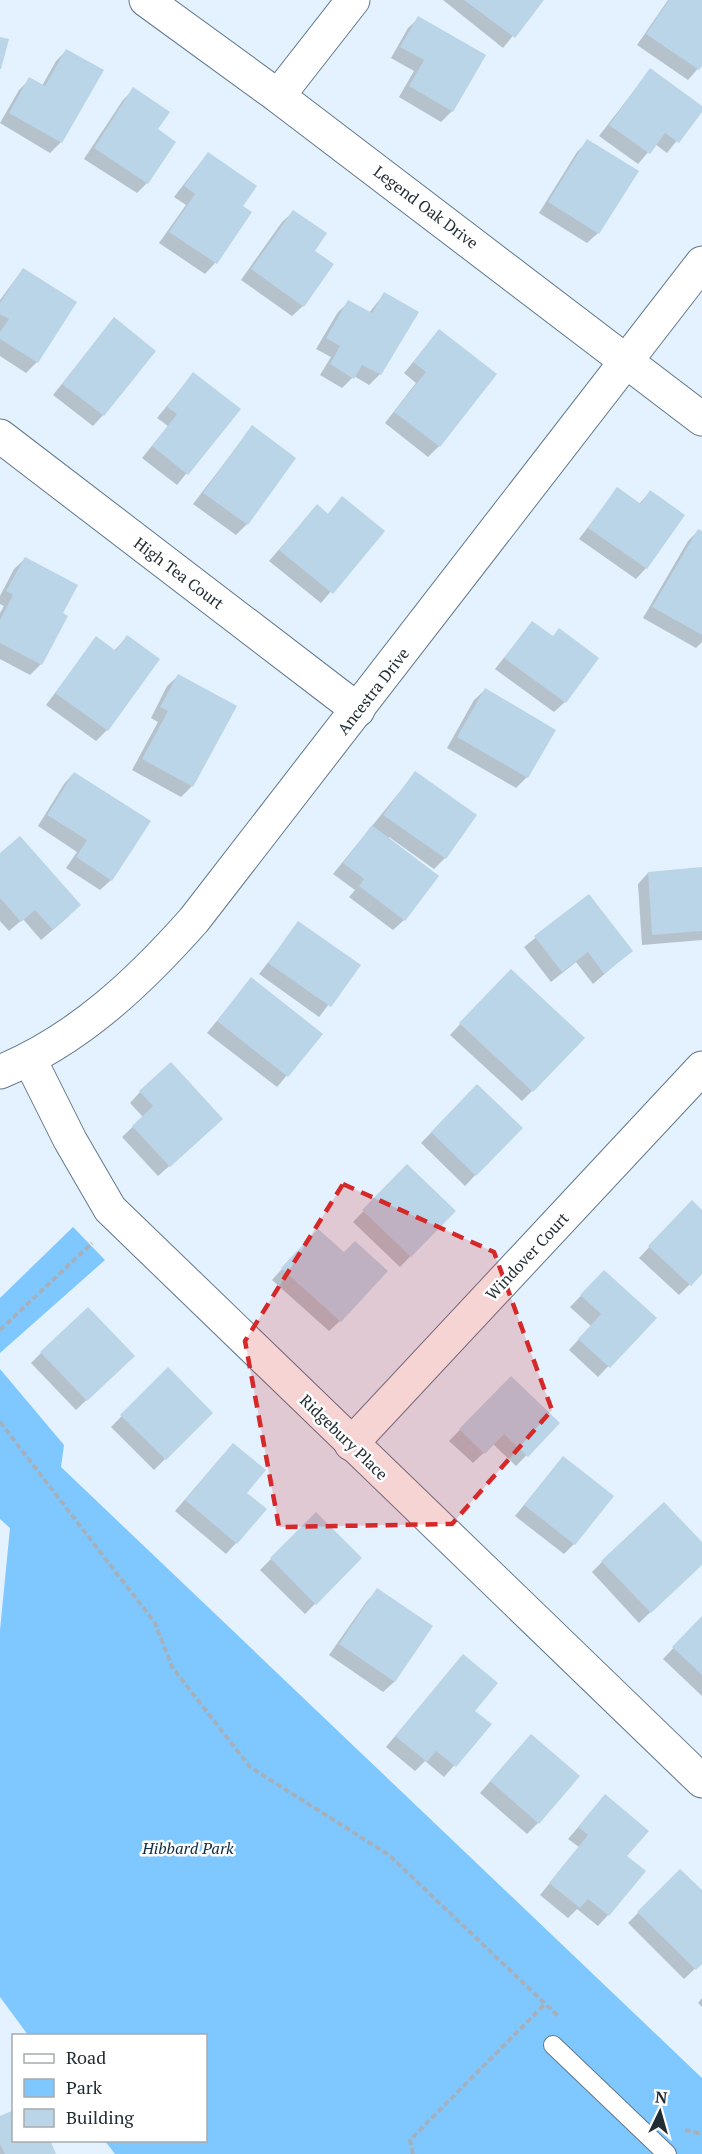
<svg xmlns="http://www.w3.org/2000/svg" width="702" height="2154" font-family="'PT Serif',serif">
  <style>
    .green { fill: #7fc8ff }
    .shadow { fill: #0003 }
    .building { fill: #bad4e8 }
    .lines { fill: none; stroke-linecap: round; stroke-linejoin: round }
    .lane-casing { stroke: #61788b; stroke-width: 20 }
    .street-casing { stroke: #61788b; stroke-width: 35 }
    .path { stroke: #a4b1bc; stroke-width: 4; stroke-dasharray: 6 3; stroke-linecap: butt }
    .lane { stroke: #fff; stroke-width: 18 }
    .street { stroke: #fff; stroke-width: 33 }
    .marked { fill: #d62828; fill-opacity: 0.2; stroke: #d62828; stroke-width: 4.5; stroke-dasharray: 12 8; stroke-linejoin: round }
    .labels { text-anchor: middle; stroke-width: 5; stroke-linejoin: round; paint-order: stroke }
    .street-label { font-size: 16px; fill: #222c33; stroke: #fff }
    .park-label { font-size: 16px; font-style: italic; fill: #0c2d44; stroke: #fff }
  </style>
  <rect width="100%" height="100%" fill="#e3f2fe"/>
  <g class="green">
    <path d="M73 1227 105 1260 0 1353V1298Z"/>
    <path d="M0 1369 64 1445 61 1467 702 2078V2154H115L105 2141 206 2140V2036L28 2035 0 1997V1630L10 1528 0 1519Z"/>
  </g>
  <g class="shadow">
    <path d="M443 0H542L503 48Z"/>
    <path d="M668 0H702V64L688 80 637 45Z"/>
    <path d="M419 18 484 56 452 111 441 122 399 97 414 71 391 58 408 28Z"/>
    <path d="M66 51 61 142 50 153 0 123 19 90 30 79 42 86 56 61Z"/>
    <path d="M650 70 702 109 667 153 655 144 638 164 599 136Z"/>
    <path d="M134 89 155 130 147 183 137 193 84 159 123 100Z"/>
    <path d="M588 141 598 233 587 243 539 213 577 152Z"/>
    <path d="M208 153 241 206 250 213 215 263 205 274 159 243 186 205 174 197Z"/>
    <path d="M293 212 313 252 303 306 292 316 241 280 282 222Z"/>
    <path d="M23 269 37 362 26 373 0 356V300Z"/>
    <path d="M384 294 380 374 369 385 354 376 342 388 320 375 331 357 316 349 338 312 349 302 369 313Z"/>
    <path d="M114 319 103 415 93 426 53 395Z"/>
    <path d="M439 331V446L428 457 385 423 416 383 404 373Z"/>
    <path d="M193 374 238 410 177 485 142 458 168 426 157 418Z"/>
    <path d="M252 427 247 524 236 535 193 504Z"/>
    <path d="M617 489 639 504 650 492 683 515 646 568 636 579 579 539Z"/>
    <path d="M342 498 382 531 321 603 269 561 317 506 327 515Z"/>
    <path d="M698 531 702 533V642L696 648 643 618 688 541Z"/>
    <path d="M25 559 61 613 41 664 30 675 0 659V613L4 606 0 604V596L14 569Z"/>
    <path d="M532 623 565 702 554 712 495 669Z"/>
    <path d="M127 637 107 730 96 741 46 705 97 638 114 651Z"/>
    <path d="M178 676 192 786 181 797 132 770 158 722 151 718 167 686Z"/>
    <path d="M485 690 527 777 516 788 447 748 474 700Z"/>
    <path d="M74 773 111 880 100 890 66 868 77 852 38 826 64 784Z"/>
    <path d="M415 773 445 858 434 869 389 837 388 840 404 920 393 930 349 897 355 890 333 874Z"/>
    <path d="M0 855 69 916 41 940 23 919 9 931 0 921Z"/>
    <path d="M702 869V940L642 945 638 884 648 873Z"/>
    <path d="M588 896 631 951 593 984 576 962 551 982 524 947Z"/>
    <path d="M299 923 359 965 319 1017 259 974Z"/>
    <path d="M251 979 321 1035 277 1087 207 1033Z"/>
    <path d="M500 981 532 1091 522 1101 450 1035Z"/>
    <path d="M477 1086 520 1128 465 1186 421 1143Z"/>
    <path d="M140 1092 210 1130 158 1176 122 1137 143 1117 130 1103Z"/>
    <path d="M407 1166 454 1211 400 1267 353 1222Z"/>
    <path d="M702 1212V1272L679 1295 639 1258 681 1213Z"/>
    <path d="M307 1241 340 1321 329 1331 272 1280Z"/>
    <path d="M604 1272 654 1318 598 1377 569 1350 591 1326 570 1307Z"/>
    <path d="M41 1353 122 1366 76 1410 31 1363Z"/>
    <path d="M168 1369 211 1413 154 1470 111 1427Z"/>
    <path d="M511 1378 558 1423 516 1466 493 1444 473 1463 449 1441Z"/>
    <path d="M223 1455 236 1543 226 1554 175 1511Z"/>
    <path d="M563 1458 574 1544 564 1554 515 1516Z"/>
    <path d="M316 1514 360 1558 305 1614 260 1570Z"/>
    <path d="M702 1544V1563L639 1623 592 1572 602 1562Z"/>
    <path d="M378 1590 431 1627 394 1682 383 1692 329 1655 367 1601Z"/>
    <path d="M702 1618V1696L663 1659Z"/>
    <path d="M453 1667 473 1711 490 1725 444 1777 425 1761 415 1771 386 1747Z"/>
    <path d="M521 1746 538 1823 527 1834 480 1793Z"/>
    <path d="M605 1796 625 1857 608 1915 598 1926 577 1909 568 1918 540 1895 579 1847 568 1839Z"/>
    <path d="M680 1871 702 1892V1962L684 1979 628 1923Z"/>
    <path d="M702 1998V2007L698 2003Z"/>
    <path d="M0 2117 14 2140 54 2154H0Z"/>
  </g>
  <g class="building">
    <path d="M464 0H544L515 38Z"/>
    <path d="M669 0H702V66L699 70 646 34Z"/>
    <path d="M418 16 486 55 453 112 409 86 424 60 400 47Z"/>
    <path d="M0 37 9 39 1 69H0Z"/>
    <path d="M66 49 104 70 62 143 9 113 29 77 45 86Z"/>
    <path d="M650 68 702 106V112L679 143 665 133 650 154 609 125Z"/>
    <path d="M133 87 170 112 158 129 176 142 148 184 94 148Z"/>
    <path d="M587 139 639 171 599 234 548 202Z"/>
    <path d="M208 152 257 186 243 206 252 212 217 264 169 232 195 194 184 186Z"/>
    <path d="M293 210 327 233 315 251 334 264 304 307 251 269Z"/>
    <path d="M23 268 77 302 38 363 0 339V332L9 319 0 314V303Z"/>
    <path d="M384 292 419 312 381 375 362 365 354 379 330 364 340 346 326 338 348 300 372 313Z"/>
    <path d="M114 317 156 351 104 416 62 384Z"/>
    <path d="M439 329 497 374 440 447 394 412 426 372 413 362Z"/>
    <path d="M193 372 241 409 188 475 152 446 177 414 167 407Z"/>
    <path d="M252 425 296 458 248 525 203 493Z"/>
    <path d="M617 487 641 504 650 490 685 515 647 569 588 528Z"/>
    <path d="M342 496 385 531 333 594 279 550 317 504 328 514Z"/>
    <path d="M698 529 702 531V635L652 607Z"/>
    <path d="M25 557 78 585 63 613 68 616 42 665 0 643V620L13 595 6 591Z"/>
    <path d="M532 621 553 636 559 628 599 658 566 703 504 658Z"/>
    <path d="M127 635 160 659 108 731 55 693 96 636 116 651Z"/>
    <path d="M178 674 237 706 193 787 142 759 168 711 160 707Z"/>
    <path d="M485 688 556 730 528 778 457 737Z"/>
    <path d="M415 771 477 815 446 859 383 815Z"/>
    <path d="M74 772 151 821 112 881 76 857 87 840 47 815Z"/>
    <path d="M372 825 439 876 405 921 359 886 364 879 343 863Z"/>
    <path d="M20 836 81 905 53 930 35 910 21 922 0 898V853Z"/>
    <path d="M702 867V931L652 935 648 872Z"/>
    <path d="M589 894 633 951 604 974 588 952 562 972 534 936Z"/>
    <path d="M298 921 361 965 331 1007 268 963Z"/>
    <path d="M511 969 585 1038 533 1092 459 1023Z"/>
    <path d="M251 977 323 1034 288 1077 217 1021Z"/>
    <path d="M171 1062 223 1119 170 1167 132 1126 153 1106 139 1091Z"/>
    <path d="M477 1084 523 1128 476 1176 431 1132Z"/>
    <path d="M407 1164 456 1211 411 1257 362 1210Z"/>
    <path d="M692 1200 702 1210V1274L691 1286 648 1246Z"/>
    <path d="M318 1229 344 1252 355 1241 388 1271 341 1322 281 1268Z"/>
    <path d="M604 1270 657 1318 610 1368 578 1339 601 1314 580 1295Z"/>
    <path d="M88 1307 135 1356 87 1401 40 1352Z"/>
    <path d="M168 1367 213 1413 166 1460 120 1415Z"/>
    <path d="M511 1376 560 1423 528 1457 504 1434 485 1454 459 1429Z"/>
    <path d="M233 1443 266 1470 247 1493 267 1509 237 1544 185 1500Z"/>
    <path d="M563 1456 614 1496 575 1545 524 1505Z"/>
    <path d="M664 1502 702 1542V1565L651 1613 601 1561Z"/>
    <path d="M316 1512 362 1558 316 1605 270 1558Z"/>
    <path d="M377 1588 433 1626 395 1682 339 1644Z"/>
    <path d="M702 1616V1675L672 1647Z"/>
    <path d="M463 1654 498 1683 475 1711 492 1724 456 1767 436 1751 427 1762 395 1736Z"/>
    <path d="M531 1734 580 1776 539 1824 490 1781Z"/>
    <path d="M605 1794 649 1831 627 1856 646 1871 609 1916 588 1899 580 1908 549 1883 588 1835 578 1827Z"/>
    <path d="M680 1869 702 1890V1964L696 1970 637 1912Z"/>
    <path d="M14 2110V2140H50L56 2154H5L0 2144V2116Z"/>
  </g>
  <g class="lines">
    <defs>
      <path id="lane" d="M553 2045 667 2154"/>
      <g id="street">
        <path d="M146 0 278 96 702 419"/>
        <path d="M278 96 353 0"/>
        <path d="M0 436 358 710"/>
        <path d="M30 1060 70 1140 110 1209 702 1781"/>
        <path d="M0 1072C78 1040 139 982 194 920L702 263"/>
        <path d="M351 1444 702 1068"/>
      </g>
    </defs>
    <use href="#lane" class="lane-casing"/>
    <use href="#street" class="street-casing"/>
    <g class="path">
      <path d="M0 1330 92 1243"/>
      <path d="M0 1422 155 1623 172 1667 250 1767 389 1855 558 2016"/>
      <path d="M685 2130 702 2134"/>
      <path d="M413 2154 410 2140 545 2004"/>
    </g>
    <use href="#lane" class="lane"/>
    <use href="#street" class="street"/>
  </g>
  <path class="marked" d="M343 1184 494 1252 552 1410 452 1524 279 1527 245 1341Z"/>
  <g class="labels">
    <g class="street-label">
      <text transform="translate(426 207) rotate(37)" y="6">Legend Oak Drive</text>
      <text transform="translate(179 573) rotate(37)" y="6">High Tea Court</text>
      <text transform="translate(373 691) rotate(-52)" y="6">Ancestra Drive</text>
      <text transform="translate(527 1256) rotate(-47)" y="6">Windover Court</text>
      <text transform="translate(344 1437) rotate(44)" y="6">Ridgebury Place</text>
    </g>
    <g class="park-label">
      <text x="188" y="1854">Hibbard Park</text>
    </g>
  </g>
  <rect x="12" y="2034" width="195" height="108" fill="#ffffff" stroke="#a7abad" stroke-width="1.5"/>
  <rect x="24" y="2054" width="30" height="9" fill="#ffffff" stroke="#a7abad" stroke-width="1.5"/>
  <text x="66" y="2064" font-size="18" fill="#222c33">Road</text>
  <rect x="24" y="2079" width="30" height="18" fill="#7fc8ff" stroke="#a7abad" stroke-width="1.5"/>
  <text x="66" y="2094" font-size="18" fill="#222c33">Park</text>
  <rect x="24" y="2109" width="30" height="18" fill="#bad4e8" stroke="#a7abad" stroke-width="1.5"/>
  <text x="66" y="2124" font-size="18" fill="#222c33">Building</text>
  <g transform="translate(660 2112) rotate(5)" stroke="#ffffff" stroke-width="4.5" paint-order="stroke">
  <path d="M0-4.5L10 22L0 15L-10 22Z" fill="#222c33"/>
  <text y="-9" font-size="16" font-weight="bold" text-anchor="middle" fill="#222c33">N</text>
  </g>
</svg>
